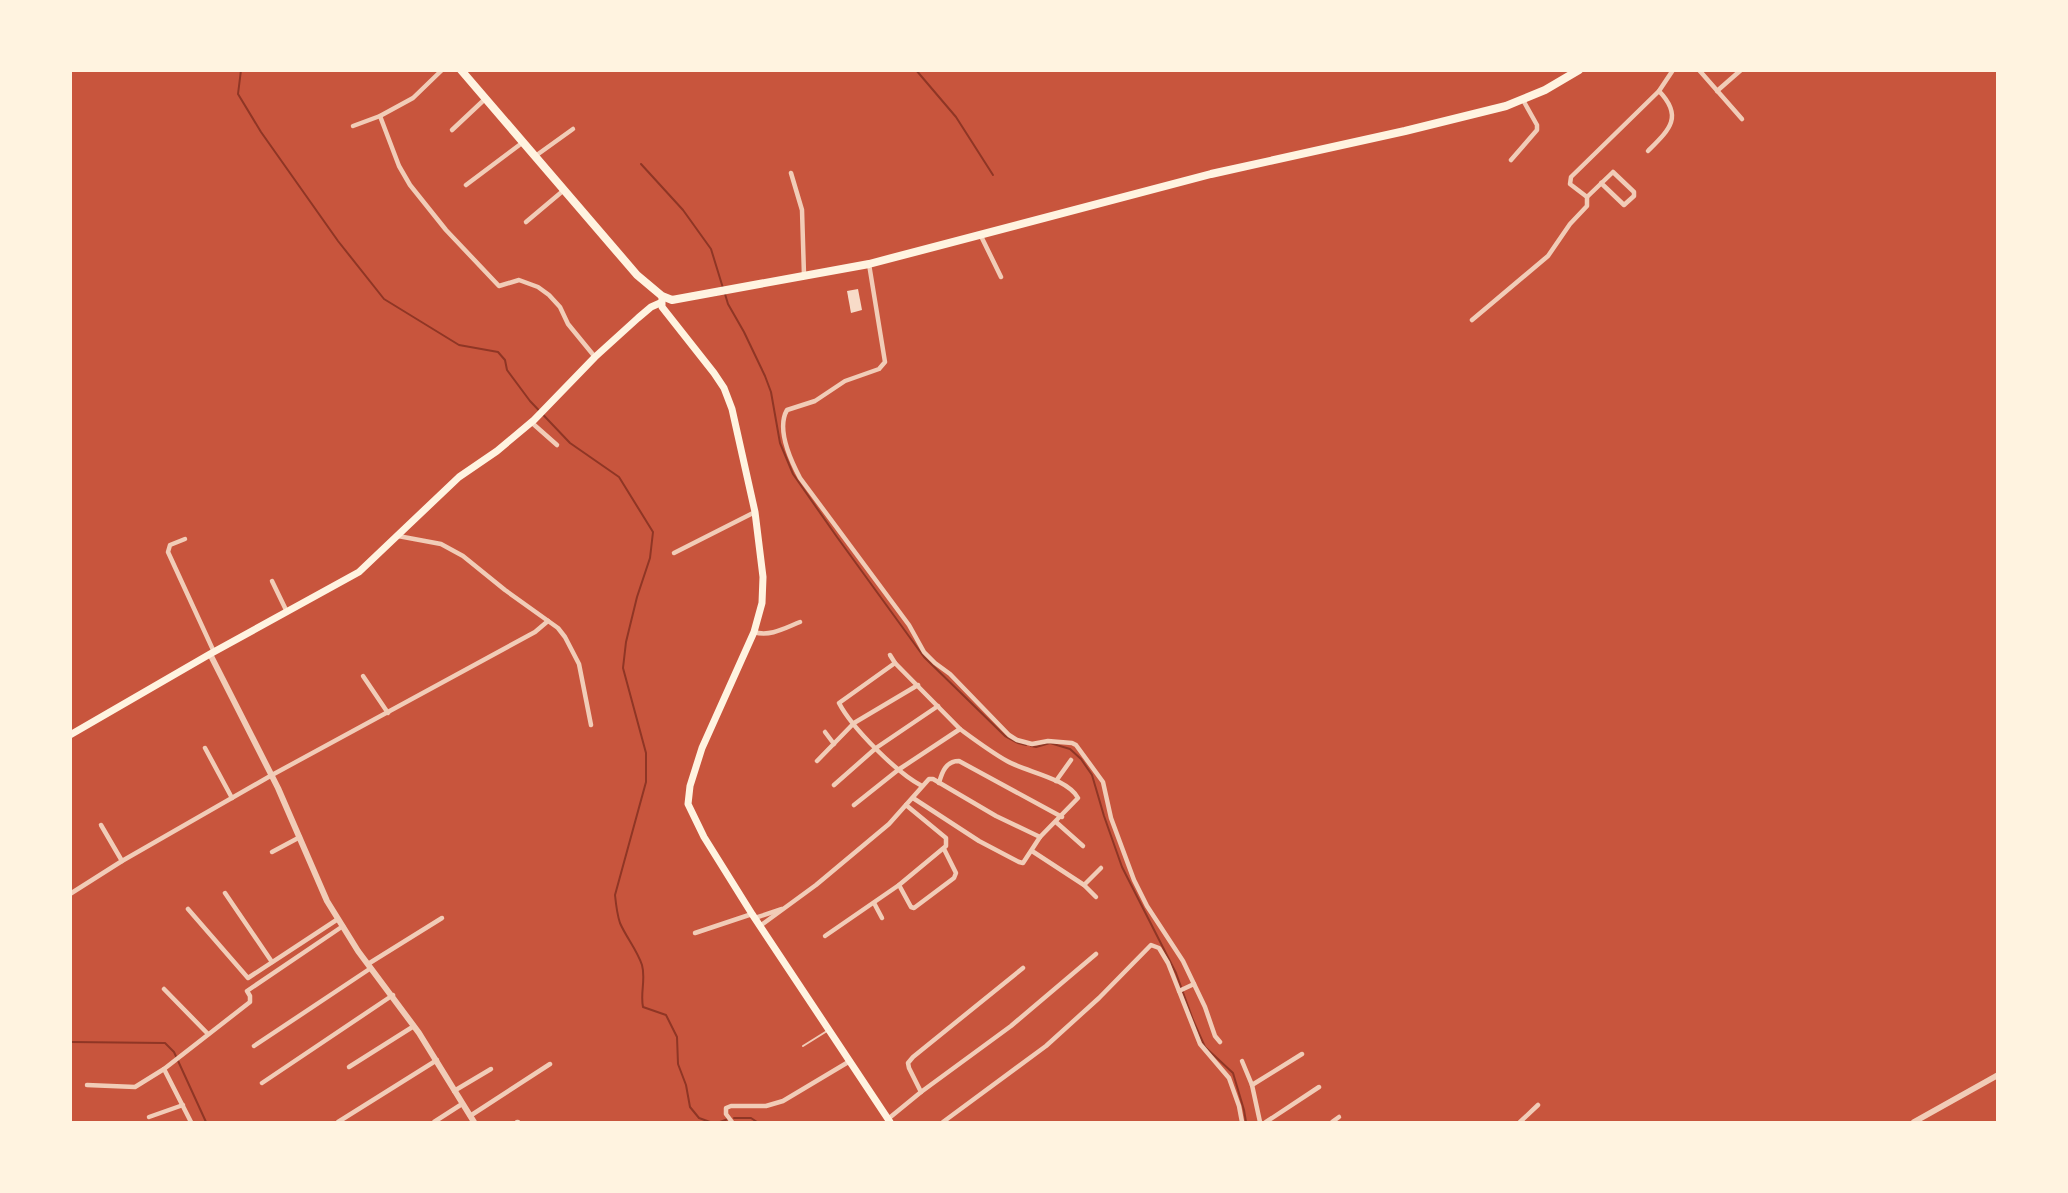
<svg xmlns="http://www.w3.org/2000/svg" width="2068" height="1193" font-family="Helvetica,sans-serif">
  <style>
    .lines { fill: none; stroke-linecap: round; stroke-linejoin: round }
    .stream { stroke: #8f3625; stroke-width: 2 }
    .building { fill: #f7dbc8 }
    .service { stroke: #f1ccb7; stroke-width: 2 }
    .minor { stroke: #f1ccb7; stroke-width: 4.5 }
    .tertiary { stroke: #f1ccb7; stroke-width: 6 }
    .secondary { stroke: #fff3e0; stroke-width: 7 }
    .trunk { stroke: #fff3e0; stroke-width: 8 }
  </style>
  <rect width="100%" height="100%" fill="#c8553d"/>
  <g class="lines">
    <g class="stream">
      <path d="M241 70 238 94 261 132 338 241 384 299 459 345 498 352 505 360 507 370 530 401 570 443 619 477 653 532 650 558 637 597 626 642 623 668 646 753V782L615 895C616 905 617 914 620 923 626 937 637 950 642 965 646 979 640 993 643 1007L666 1015 677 1037 678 1064 686 1085 690 1107 699 1118 710 1122"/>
      <path d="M916 70 956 117 993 175"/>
      <path d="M641 164 683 210 711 249 723 288"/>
      <path d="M725 294 728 304 744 332 765 376 771 392 780 443 793 474 837 537 924 657 1005 736 1018 743 1026 745"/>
      <path d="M1031 746 1036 747 1050 743 1070 749 1081 759 1092 775 1104 816 1122 867 1176 973 1193 1020 1205 1047 1233 1073 1244 1110 1246 1122"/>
      <path d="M70 1042 165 1043 174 1052 206 1122"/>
      <path d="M734 1118H751L757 1122"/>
      <path d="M720 1122 728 1119"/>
    </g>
  </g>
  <path class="building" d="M858 289 862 310 851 313 847 291Z"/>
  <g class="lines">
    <path class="service" d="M803 1046 827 1031"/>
    <g class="minor">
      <path d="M1699 70 1742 119"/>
      <path d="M1717 91 1741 70"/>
      <path d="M380 116 399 166 410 185 446 230 499 286 519 280 538 287 549 295 560 307 568 324 595 357"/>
      <path d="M353 126 380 116 413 98 442 70"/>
      <path d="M452 130 485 99"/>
      <path d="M1648 151C1669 130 1684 117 1659 91"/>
      <path d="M534 157 573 129"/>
      <path d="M1511 160 1537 130V125L1523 100"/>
      <path d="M791 173 802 210 804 275"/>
      <path d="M466 185 522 143"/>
      <path d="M1587 197 1612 173 1613 172 1634 192V196L1624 205 1601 183"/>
      <path d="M526 222 564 190"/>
      <path d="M980 234 1001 277"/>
      <path d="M869 264 885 362 879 369 845 381 815 401 787 410C776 429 791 461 800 478L909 625 924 652 935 663 950 674 1009 735 1017 740 1032 744 1048 741 1072 743 1076 745 1103 782 1111 818 1134 880 1147 906 1183 961 1205 1007 1215 1036 1220 1042"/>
      <path d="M1472 320 1548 256 1570 224 1587 206V197L1570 184 1571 177 1659 91 1673 70"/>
      <path d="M531 422 557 445"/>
      <path d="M398 536 441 544 463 556 505 590 558 628 565 637 579 664 591 725"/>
      <path d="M185 539 170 545 168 552 214 652"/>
      <path d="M674 553 755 512"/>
      <path d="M272 581 287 612"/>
      <path d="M754 632C770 637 785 628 800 622"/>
      <path d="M890 655 895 663 960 729"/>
      <path d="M895 663 839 703C852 728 897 773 922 786"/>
      <path d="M363 676 388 713"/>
      <path d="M825 732 834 744"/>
      <path d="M205 748 232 798"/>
      <path d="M817 761 854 723 918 685"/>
      <path d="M1056 781 1071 760"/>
      <path d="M939 783C942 772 946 761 959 761L1062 817"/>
      <path d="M834 785 876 748 938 706"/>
      <path d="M854 805 898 770 960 729C975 740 991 752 1007 761 1026 772 1067 778 1078 798L1040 837 1023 863 1019 862 979 841 913 798"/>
      <path d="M1056 822 1083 846"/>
      <path d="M101 825 122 861"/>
      <path d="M1032 851 1084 885 1096 897"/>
      <path d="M272 852 300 837"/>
      <path d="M899 885 911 907 914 908 954 878 956 873 944 849"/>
      <path d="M1084 885 1101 868"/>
      <path d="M225 893 272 962"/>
      <path d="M70 894 122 861 272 775 535 632 548 621"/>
      <path d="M874 903 882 918"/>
      <path d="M188 909 248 978 338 919"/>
      <path d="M755 918 782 909"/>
      <path d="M760 926 816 885 889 824 929 779H933L996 816 1040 837"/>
      <path d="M695 933 752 914"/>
      <path d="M825 936 899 885 946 846V838L906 805"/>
      <path d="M368 964 442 918"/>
      <path d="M164 989 208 1034"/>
      <path d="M1179 991 1194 984"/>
      <path d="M254 1046 371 968"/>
      <path d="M1242 1061 1252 1085 1260 1122"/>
      <path d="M349 1067 414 1026"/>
      <path d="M262 1083 393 995"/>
      <path d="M87 1085 135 1087 164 1069"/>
      <path d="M1252 1085 1302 1054"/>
      <path d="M454 1091 491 1069"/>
      <path d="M921 1092 909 1068 908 1063 913 1057 1023 968"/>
      <path d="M470 1116 550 1064"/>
      <path d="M149 1117 183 1105"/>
      <path d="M888 1119 921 1092 1011 1026 1096 954"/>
      <path d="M191 1122 164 1069 250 1002V996L247 991 343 926"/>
      <path d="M338 1122 437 1060"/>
      <path d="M434 1122 462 1104"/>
      <path d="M517 1122H518"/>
      <path d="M732 1122 726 1114V1108L731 1106H766L783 1101 850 1061"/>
      <path d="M943 1122 1046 1046 1099 998 1151 945 1159 948 1168 963 1200 1044 1229 1078 1239 1106 1242 1122"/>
      <path d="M1266 1122 1319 1087"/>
      <path d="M1332 1122 1339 1117"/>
      <path d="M1520 1122 1538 1105"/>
    </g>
    <g class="tertiary">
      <path d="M210 654 278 788 327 901 358 951 419 1033 474 1122"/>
      <path d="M1914 1122 1998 1075"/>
    </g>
    <g class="secondary">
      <path d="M662 296V307L714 373 724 388 732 409 755 512 763 577 762 603 754 632 702 748 690 786 688 804 704 837 752 914 890 1122"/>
      <path d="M70 735 210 654 359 572 459 477 497 451 534 420 595 357 638 318 651 307 660 303"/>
    </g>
    <path class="trunk" d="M461 70 637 275 662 296 672 300 869 264 1211 174 1405 131 1506 106 1545 90 1579 70"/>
  </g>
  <rect width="2068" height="1193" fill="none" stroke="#fff3e0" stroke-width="144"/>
</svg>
